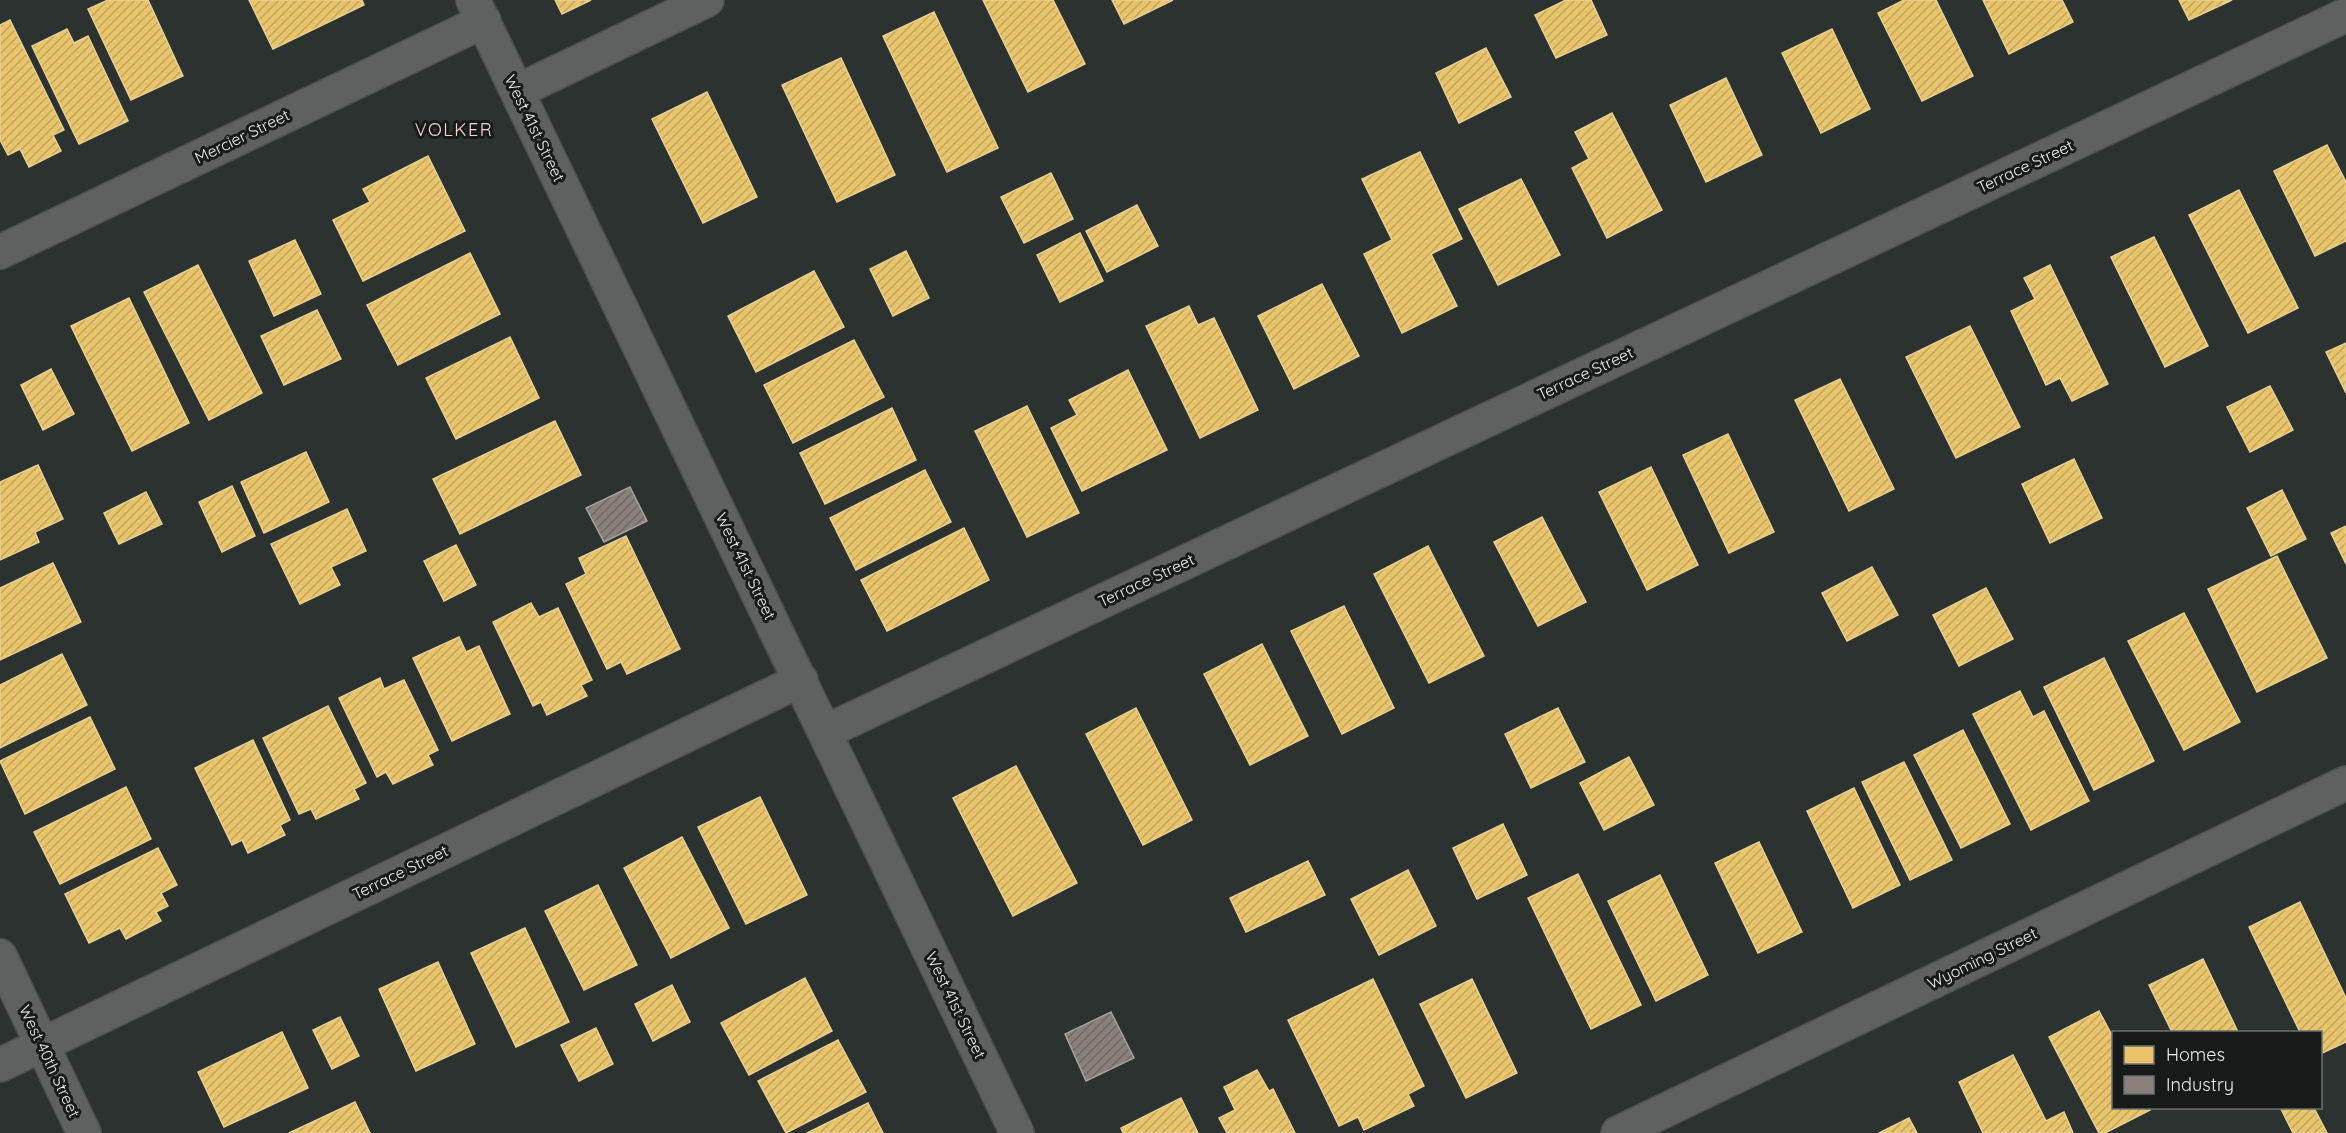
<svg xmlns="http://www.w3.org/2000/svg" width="2346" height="1133" font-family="Quicksand,sans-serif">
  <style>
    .homes { fill: url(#homes-hatch); stroke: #e8d191; stroke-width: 1.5 }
    .industry { fill: url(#industry-hatch); stroke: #a6a29e; stroke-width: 1.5 }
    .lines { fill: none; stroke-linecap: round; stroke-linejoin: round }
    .street-casing { stroke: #4b514e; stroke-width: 36 }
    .street { stroke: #5d6260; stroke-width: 33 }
    .labels { text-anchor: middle; stroke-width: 6; stroke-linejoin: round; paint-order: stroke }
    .street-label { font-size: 16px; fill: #e7efec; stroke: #161b19 }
    .neighbourhood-label { font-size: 18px; letter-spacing: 1.5px; fill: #f7d4d2; stroke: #161b19 }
  </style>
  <defs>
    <pattern id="homes-hatch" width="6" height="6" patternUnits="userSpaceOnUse" patternTransform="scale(1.5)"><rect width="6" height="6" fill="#e9c46a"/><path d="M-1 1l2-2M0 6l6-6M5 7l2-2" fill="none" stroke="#c0a561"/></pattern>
    <pattern id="industry-hatch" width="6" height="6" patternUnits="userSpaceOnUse" patternTransform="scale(1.5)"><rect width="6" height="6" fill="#8a817c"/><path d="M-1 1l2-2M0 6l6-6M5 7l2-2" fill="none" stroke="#6e6a67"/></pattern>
  </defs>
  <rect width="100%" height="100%" fill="#2c3230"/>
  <g class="homes">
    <path d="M108 0H148L183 76 131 100 88 9Z"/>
    <path d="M249 0H362L364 5 273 49Z"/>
    <path d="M555 0H591L562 14Z"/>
    <path d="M983 0H1053L1085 64 1028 92Z"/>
    <path d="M1112 0H1173L1124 24Z"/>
    <path d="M1566 0H1591L1607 35 1556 58 1535 15Z"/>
    <path d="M1904 0H1936L1973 76 1922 101 1878 13Z"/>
    <path d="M1983 0H2062L2073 22 2009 54Z"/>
    <path d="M2179 0H2232L2189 20Z"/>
    <path d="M934 12 998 148 947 172 883 36Z"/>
    <path d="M10 20 64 130 53 135 61 151 29 167 20 149 8 155 0 140V25Z"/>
    <path d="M67 29 74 43 88 36 128 121 79 144 32 46Z"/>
    <path d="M1832 29 1870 109 1821 133 1782 53Z"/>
    <path d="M1486 48 1511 97 1459 123 1436 73Z"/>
    <path d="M841 58 895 175 837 202 782 85Z"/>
    <path d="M1726 78 1762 155 1706 182 1670 105Z"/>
    <path d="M707 92 757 197 703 223 652 119Z"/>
    <path d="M1612 113 1662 210 1607 238 1572 168 1589 159 1575 132Z"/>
    <path d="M2327 145 2346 182V241L2315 256 2274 171Z"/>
    <path d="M1420 152 1462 239 1431 254 1457 306 1402 333 1364 254 1392 240 1362 179Z"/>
    <path d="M428 156 465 231 363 281 333 220 370 202 363 189Z"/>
    <path d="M1051 173 1073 219 1024 243 1001 197Z"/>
    <path d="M1521 179 1560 255 1498 285 1459 209Z"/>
    <path d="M2239 190 2298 308 2248 333 2189 215Z"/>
    <path d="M1137 205 1158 246 1107 272 1086 231Z"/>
    <path d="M1080 233 1103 281 1060 302 1037 255Z"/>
    <path d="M2154 237 2208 346 2165 367 2111 257Z"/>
    <path d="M295 240 321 294 274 316 249 261Z"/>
    <path d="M906 251 929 298 893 316 870 269Z"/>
    <path d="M470 253 500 314 398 365 367 305Z"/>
    <path d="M198 265 262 393 209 420 144 292Z"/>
    <path d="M2050 265 2108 384 2072 401 2060 378 2046 385 2011 311 2035 299 2024 278Z"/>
    <path d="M814 271 844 327 756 372 728 316Z"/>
    <path d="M1322 284 1359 356 1294 389 1258 316Z"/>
    <path d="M129 298 189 423 132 451 71 326Z"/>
    <path d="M1189 306 1198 325 1214 318 1258 410 1200 438 1146 326Z"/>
    <path d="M317 310 341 359 284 385 261 336Z"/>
    <path d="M1970 326 2020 427 1956 458 1906 357Z"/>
    <path d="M510 337 539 398 456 439 426 378Z"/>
    <path d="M854 340 884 397 793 443 764 385Z"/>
    <path d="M2346 343V393L2326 352Z"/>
    <path d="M51 369 74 414 43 430 21 385Z"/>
    <path d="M1128 370 1167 450 1082 491 1051 428 1077 415 1069 400Z"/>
    <path d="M1840 379 1894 489 1849 511 1795 400Z"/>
    <path d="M2270 386 2293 430 2250 452 2227 407Z"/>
    <path d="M1027 406 1079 513 1027 537 975 431Z"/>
    <path d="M892 408 916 460 825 504 800 453Z"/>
    <path d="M555 421 581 475 460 534 433 479Z"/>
    <path d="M1728 434 1774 532 1729 553 1683 455Z"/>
    <path d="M306 452 329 502 264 533 241 482Z"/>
    <path d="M2074 459 2102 518 2050 543 2022 484Z"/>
    <path d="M38 465 63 519 35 532 39 542 0 560V482Z"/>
    <path d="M1651 467 1698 565 1647 590 1599 492Z"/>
    <path d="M925 470 951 522 856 570 830 518Z"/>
    <path d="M232 486 255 536 222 552 199 502Z"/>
    <path d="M2282 490 2306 539 2271 556 2247 508Z"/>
    <path d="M146 492 162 524 119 544 104 513Z"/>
    <path d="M347 509 366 551 331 567 340 585 300 604 271 544Z"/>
    <path d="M1542 517 1586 602 1538 626 1494 542Z"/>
    <path d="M2346 526V564L2331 533Z"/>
    <path d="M964 528 989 580 887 631 861 580Z"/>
    <path d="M626 536 680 649 627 674 621 662 607 669 566 584 586 574 579 558Z"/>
    <path d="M456 545 476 585 444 601 424 561Z"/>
    <path d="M1428 546 1484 656 1429 683 1374 574Z"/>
    <path d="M2277 556 2327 658 2257 692 2208 589Z"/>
    <path d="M53 563 81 622 0 660V588Z"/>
    <path d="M1872 567 1898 615 1847 641 1822 593Z"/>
    <path d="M1986 588 2013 639 1959 666 1933 615Z"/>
    <path d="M531 603 539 617 558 608 592 680 581 685 587 696 547 715 541 702 533 706 493 622Z"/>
    <path d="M1344 606 1394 708 1342 734 1291 631Z"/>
    <path d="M2184 613 2240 722 2184 750 2128 641Z"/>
    <path d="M459 637 466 652 479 646 510 714 452 741 413 658Z"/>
    <path d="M1262 644 1308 736 1250 765 1204 674Z"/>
    <path d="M62 654 87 705 0 748V685Z"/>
    <path d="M2104 658 2154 761 2094 790 2044 687Z"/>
    <path d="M380 678 384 689 404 680 438 750 428 755 433 765 393 784 386 772 377 777 339 698Z"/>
    <path d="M2020 691 2033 717 2044 711 2089 801 2031 830 1973 714Z"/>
    <path d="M328 706 366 783 354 789 359 799 316 819 311 809 299 814 263 738Z"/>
    <path d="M1136 708 1192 820 1143 845 1086 734Z"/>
    <path d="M1558 708 1585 762 1531 788 1505 734Z"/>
    <path d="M90 717 115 769 25 814 0 761Z"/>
    <path d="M1963 730 2010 824 1961 848 1914 755Z"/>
    <path d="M253 740 290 820 280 825 285 835 248 853 242 840 232 845 195 768Z"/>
    <path d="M1629 757 1654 805 1604 830 1580 783Z"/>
    <path d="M1904 762 1952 860 1910 880 1862 782Z"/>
    <path d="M1016 766 1077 883 1013 916 953 798Z"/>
    <path d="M126 787 151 839 60 884 34 832Z"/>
    <path d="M1854 788 1900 885 1853 908 1807 811Z"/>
    <path d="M760 797 807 895 746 924 698 827Z"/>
    <path d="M1503 824 1527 875 1477 899 1453 848Z"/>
    <path d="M682 837 729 928 671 958 624 868Z"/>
    <path d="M1759 842 1802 932 1758 953 1715 863Z"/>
    <path d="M158 848 177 885 161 893 168 906 156 912 161 921 126 939 120 928 89 943 65 894Z"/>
    <path d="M1308 861 1325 895 1246 932 1230 898Z"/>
    <path d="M1408 870 1436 926 1379 955 1351 899Z"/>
    <path d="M1578 874 1641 1005 1591 1029 1528 898Z"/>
    <path d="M1660 875 1708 975 1656 1001 1608 901Z"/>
    <path d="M598 885 637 965 584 990 545 911Z"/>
    <path d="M2300 902 2346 998V1042L2320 1054V1032H2300L2249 927Z"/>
    <path d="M525 928 569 1022 516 1047 471 953Z"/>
    <path d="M2203 959 2238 1032H2172L2149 985Z"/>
    <path d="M438 962 475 1044 416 1071 379 989Z"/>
    <path d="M805 978 832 1031 749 1075 721 1023Z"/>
    <path d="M1373 979 1424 1086 1408 1094 1414 1106 1364 1130 1358 1117 1339 1126 1288 1020Z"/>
    <path d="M1472 979 1517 1073 1466 1098 1420 1004Z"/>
    <path d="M672 985 690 1022 653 1041 635 1004Z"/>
    <path d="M2099 1011 2114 1039V1108H2148L2150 1110 2105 1133H2099L2049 1037Z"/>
    <path d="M340 1017 359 1056 332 1069 313 1030Z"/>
    <path d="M596 1028 613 1064 579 1081 561 1045Z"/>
    <path d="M282 1032 308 1088 224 1127 198 1072Z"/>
    <path d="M838 1040 866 1092 786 1133 758 1081Z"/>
    <path d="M2013 1055 2046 1121 2064 1112 2073 1133H1983L1959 1082Z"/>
    <path d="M1257 1070 1269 1091 1273 1089 1295 1133H1227L1219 1118 1235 1110 1224 1087Z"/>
    <path d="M1181 1098 1198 1133H1123L1121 1128Z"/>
    <path d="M355 1102 370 1133H289Z"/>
    <path d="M868 1103 883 1133H807Z"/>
    <path d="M2284 1108H2314L2327 1133H2293L2281 1109Z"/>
    <path d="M1909 1118 1917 1133H1879Z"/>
  </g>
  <g class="industry">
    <path d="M630 487 647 521 604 542 586 508Z"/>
    <path d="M1111 1012 1134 1058 1086 1081 1065 1034Z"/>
  </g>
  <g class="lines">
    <defs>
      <g id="street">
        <path d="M473 0 1017 1133"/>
        <path d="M518 91 707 0"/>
        <path d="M0 252 484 21"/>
        <path d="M825 732 2346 15"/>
        <path d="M0 956 84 1133"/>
        <path d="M0 1065 801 680"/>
        <path d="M1618 1133 2346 783"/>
      </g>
    </defs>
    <use href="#street" class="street-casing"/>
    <use href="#street" class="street"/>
  </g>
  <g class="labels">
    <g class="street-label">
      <text transform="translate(535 128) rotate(64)" y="6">West 41st Street</text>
      <text transform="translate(242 136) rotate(-26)" y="6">Mercier Street</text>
      <text transform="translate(2025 166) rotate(-25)" y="6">Terrace Street</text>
      <text transform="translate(1585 373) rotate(-25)" y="6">Terrace Street</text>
      <text transform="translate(746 566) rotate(64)" y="6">West 41st Street</text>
      <text transform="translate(1146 580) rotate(-25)" y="6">Terrace Street</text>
      <text transform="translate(400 872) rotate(-26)" y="6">Terrace Street</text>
      <text transform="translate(1982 958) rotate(-26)" y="6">Wyoming Street</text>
      <text transform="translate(956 1005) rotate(64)" y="6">West 41st Street</text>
      <text transform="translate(50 1061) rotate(65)" y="6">West 40th Street</text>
    </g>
    <g class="neighbourhood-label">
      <text x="454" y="136">VOLKER</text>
    </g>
  </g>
  <rect x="2112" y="1031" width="210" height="78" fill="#161b19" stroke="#6a706d" stroke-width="1.5"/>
  <rect x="2124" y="1046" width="30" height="18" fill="#e9c46a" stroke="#6a706d" stroke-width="1.5"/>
  <text x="2166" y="1061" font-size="18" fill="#e7efec">Homes</text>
  <rect x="2124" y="1076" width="30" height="18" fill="#8a817c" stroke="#6a706d" stroke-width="1.5"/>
  <text x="2166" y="1091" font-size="18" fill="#e7efec">Industry</text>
</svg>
